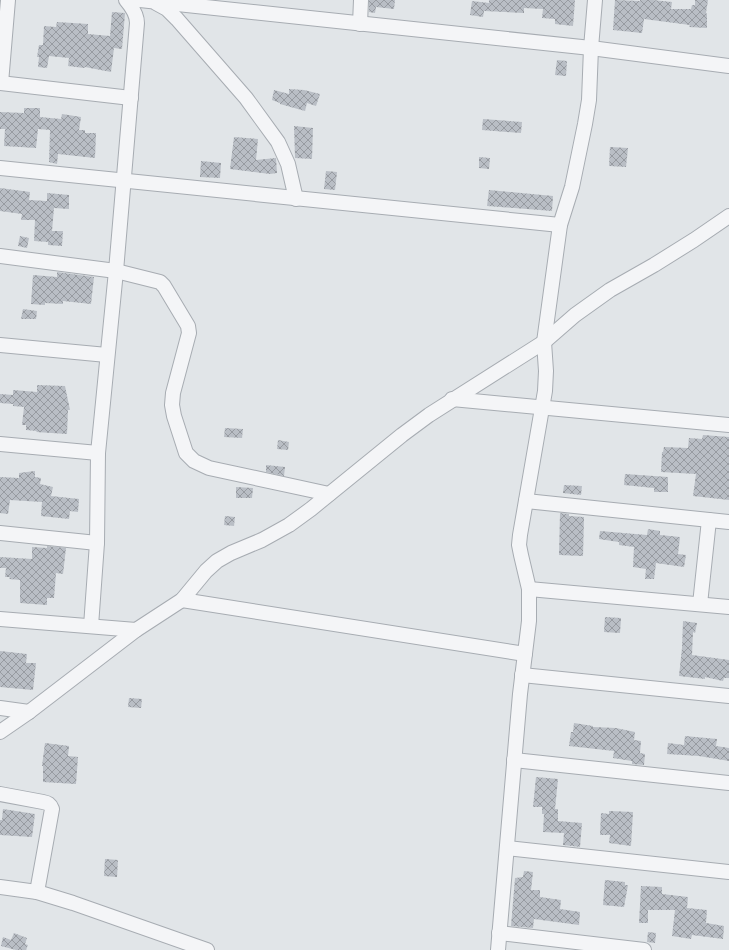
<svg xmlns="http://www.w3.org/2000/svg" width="729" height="950" font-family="'Source Sans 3',sans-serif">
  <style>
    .building { fill: url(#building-cross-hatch) }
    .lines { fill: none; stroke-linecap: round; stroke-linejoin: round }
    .minor-casing { stroke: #a7acb2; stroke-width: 16 }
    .minor { stroke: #f4f5f7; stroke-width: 14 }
  </style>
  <defs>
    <pattern id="building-cross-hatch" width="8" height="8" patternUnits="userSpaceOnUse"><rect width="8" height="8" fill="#b9bec5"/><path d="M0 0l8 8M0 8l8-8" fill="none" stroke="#979ba1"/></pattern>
  </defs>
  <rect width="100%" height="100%" fill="#e1e5e8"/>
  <g class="building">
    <path d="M369 0H395L394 9 376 7 375 13 369 12Z"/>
    <path d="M489 0H575L573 26 555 24V19L542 18 543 9 524 8V13L484 11 483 17 470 15 472 1 489 3Z"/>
    <path d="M615 0 640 1V0H653L672 2 671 9H691L692 5H695V0H708L706 13 707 14V28L689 27 690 25 644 19 642 33 613 30Z"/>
    <path d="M112 12 125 13 122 49 114 48 111 72 85 67 84 68 68 66 69 58 49 56 47 68 38 67 39 57H37L39 45H43L44 26 56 27 57 22 88 24V34L110 36Z"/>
    <path d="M557 60 567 61 566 76 555 75Z"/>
    <path d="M289 89 304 90 320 94 316 106 307 103 305 111 280 104V103L272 100 274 90 289 94Z"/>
    <path d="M24 108H40V117L61 119 62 114 81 117 79 130H85V133H96L95 158 58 154 57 164 49 162 50 130 38 129 36 148 4 146 5 129H0V112L24 113Z"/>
    <path d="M483 119 522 122 521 133 482 130Z"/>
    <path d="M294 126 313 128 312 159 295 158Z"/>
    <path d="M234 137 258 139 256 160 276 158 277 173 270 174 230 169Z"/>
    <path d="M610 147 628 148 626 167 609 166Z"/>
    <path d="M479 157 490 158 489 169 479 168Z"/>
    <path d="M201 161 221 163 220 178 200 177Z"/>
    <path d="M326 171 337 172 335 190 324 189Z"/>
    <path d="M0 188 30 192 29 200 47 201V193L69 195V209L54 208 52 231H63L62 246 48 245V242L34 241 35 220H21L22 214 0 211Z"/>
    <path d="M489 190 553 196 552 211 487 206Z"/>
    <path d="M20 236 29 238 27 248 18 246Z"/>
    <path d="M57 272 94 277 91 304 63 301V304L45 303V305L31 304 33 275 57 277Z"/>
    <path d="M23 309 37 311 36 319H21Z"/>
    <path d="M37 385 65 386 70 410H68L67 434 36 432 37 431 26 430V425H22L24 407 13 406V404L0 403V394L13 395V390L37 392Z"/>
    <path d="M225 428 243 429 242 438 224 437Z"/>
    <path d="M703 435 729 437V500L693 496 696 474 661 472 662 452H663L664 447 688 448 689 438 702 439Z"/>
    <path d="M278 440 289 442 288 450 277 449Z"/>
    <path d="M266 465 285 467 284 476 266 472Z"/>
    <path d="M35 471V477L41 478 40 484 53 487 51 496 79 499 78 512 70 511 69 519 41 516 42 502 10 500 8 514 0 513V477L19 478V473Z"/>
    <path d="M625 474 668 477V492H654V488L624 485Z"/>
    <path d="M564 485 582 486 581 495 563 493Z"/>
    <path d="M236 487 253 488 252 498H236Z"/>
    <path d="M560 513 569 514V516L584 517 583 556 559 555Z"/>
    <path d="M225 516 235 517 234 526 224 525Z"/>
    <path d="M648 529 660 531V535L680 537 678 554 686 555 684 567 656 563 654 579H645L646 569 633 567 634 547 619 545V542L599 539 600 531 647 535Z"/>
    <path d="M47 546 66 548 63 574 56 573 54 598H47V605L20 603V580L9 579 10 577H5L6 568H0V557L32 559V547L47 548Z"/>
    <path d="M605 617 621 618 620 633 604 632Z"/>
    <path d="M683 621 697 623 695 633 693 632 692 655 729 660V678H724L723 681 705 677V679L679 676 682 648Z"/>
    <path d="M0 651 27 654 26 663H36L33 690 0 687Z"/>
    <path d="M129 698 142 699 141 708 128 707Z"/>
    <path d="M574 723 593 726V727L616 728 635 732 634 740 641 741 640 753 645 754 644 765 632 764V761L613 758 614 751 569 746 571 732H573Z"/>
    <path d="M685 736 717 739 716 746 729 748V761L699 756 667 754 668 743 684 745Z"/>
    <path d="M45 743 69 746 68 756 78 757 76 784 43 782V766H42Z"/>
    <path d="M536 777 558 779 555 809H558V821L582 823 580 847 563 845 564 833 543 832 544 814H542V807H533Z"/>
    <path d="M3 809 35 814 32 837 0 835V820H2Z"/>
    <path d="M609 811 633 812 631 846 609 843 610 835H600L601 813 609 814Z"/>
    <path d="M105 859 118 860 117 877 104 876Z"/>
    <path d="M524 871 533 872 531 890H540V897L561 900 560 909 580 912 579 925 534 919 533 928 511 926 515 878 523 877Z"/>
    <path d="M605 880 625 882V885H628L624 907 603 905Z"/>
    <path d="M641 886 662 887V894L688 897 687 908 707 910 706 923 724 926 723 939 692 935 691 939 672 936 675 910H648V923H639Z"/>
    <path d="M648 932 656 933 655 943 647 942Z"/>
    <path d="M14 933 27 938 25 944 28 945 26 950H16L1 946 3 937 11 940Z"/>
  </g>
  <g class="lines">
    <defs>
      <g id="minor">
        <path d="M140 0 591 48 729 66"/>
        <path d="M156 3 167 9 177 19 246 98 278 142 288 164 296 199"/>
        <path d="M360 24 361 0"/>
        <path d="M0 83 131 98"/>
        <path d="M1 83 8 0"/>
        <path d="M0 168 560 225"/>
        <path d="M0 256 116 271 160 282 164 286 188 326 189 333 173 393 172 405 174 416 186 453 194 461 209 468 329 494"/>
        <path d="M0 345 107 355"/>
        <path d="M452 399 729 425"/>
        <path d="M0 444 98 453"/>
        <path d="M526 501 729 522"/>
        <path d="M0 533 97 543"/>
        <path d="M529 589 729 607"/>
        <path d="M182 600 525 654"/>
        <path d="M700 604 709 520"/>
        <path d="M0 619 136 630"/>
        <path d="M91 626 97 543 98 453 116 271 137 23C137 14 132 7 126 0"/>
        <path d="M522 675 729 696"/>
        <path d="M0 708 29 712"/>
        <path d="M0 732 29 712 136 630 182 600 206 571 217 561 231 553 262 540 289 525 311 509 402 435 429 415 544 342 575 315 610 290 654 265 694 240 729 216"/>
        <path d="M514 760 729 783"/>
        <path d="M0 794 43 802C48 803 50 804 52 809L37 892"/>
        <path d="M507 848 729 872"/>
        <path d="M0 887 37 892 73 903 207 950"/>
        <path d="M499 933 644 950"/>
        <path d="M498 950 520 694 529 621V589L521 555 519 545 520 535 545 391 546 371 544 342 560 225 572 187 585 124 589 100 591 48 595 0"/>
      </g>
    </defs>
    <use href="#minor" class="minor-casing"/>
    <use href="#minor" class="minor"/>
  </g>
</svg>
